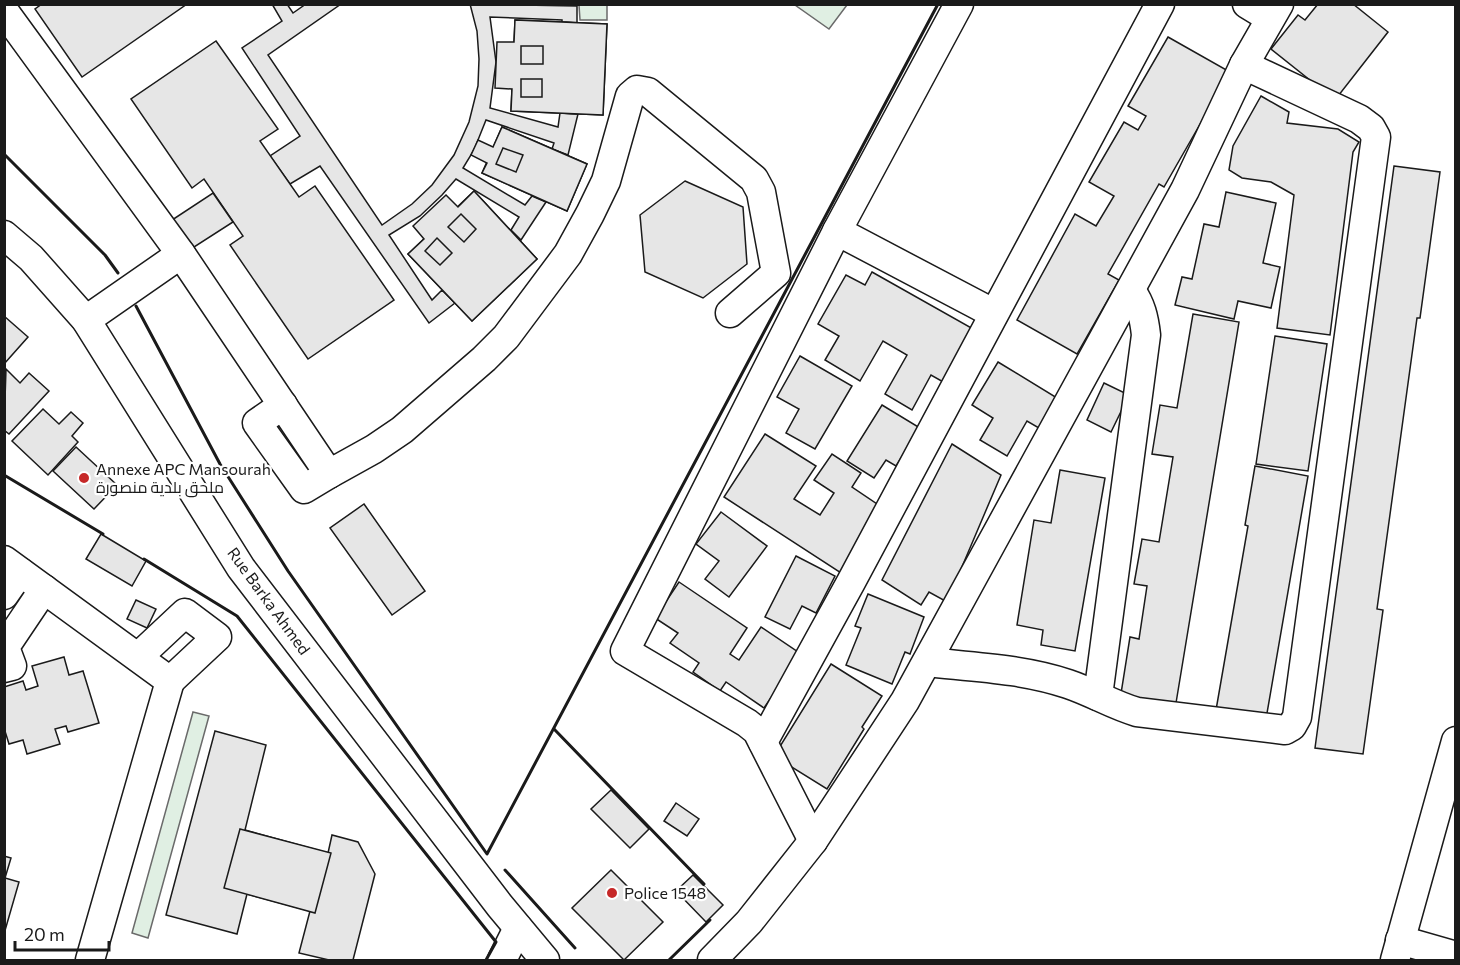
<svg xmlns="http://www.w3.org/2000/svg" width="1460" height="965" font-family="Commissioner,Cairo,sans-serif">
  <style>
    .green { fill: #e0efe3; stroke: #6a6a6a; stroke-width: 1.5 }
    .building { fill: #e6e6e6; stroke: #1a1a1a; stroke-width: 1.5 }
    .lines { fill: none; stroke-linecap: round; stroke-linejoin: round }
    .street-casing { stroke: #1a1a1a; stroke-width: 31 }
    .street { stroke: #fff; stroke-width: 28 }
    .wall { stroke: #1a1a1a; stroke-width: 3 }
    .poi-dot { fill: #c62828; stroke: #fff; stroke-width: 2 }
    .labels { text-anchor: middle; stroke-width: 4.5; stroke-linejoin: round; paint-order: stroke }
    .poi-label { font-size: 16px; fill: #1a1a1a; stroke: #fff; text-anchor: start }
    .street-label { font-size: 16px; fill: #1a1a1a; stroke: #fff }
  </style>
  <rect width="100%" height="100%" fill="#fff"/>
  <g class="green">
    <path d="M579 5H607V20H580Z"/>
    <path d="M795 5H847L829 29Z"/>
    <path d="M193 712 209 716 148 938 132 933Z"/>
  </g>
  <g class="building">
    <path d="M42 4H187L82 77 35 9Z"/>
    <path d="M272 4H287L293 13 306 4H341L268 55 382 225 412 204 432 185 454 155 469 122 478 86 479 59 477 31 470 4 577 6V23L562 22V20L490 17 496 62 490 108 558 127 560 113 578 114 568 155 552 149 554 143 486 120 474 150 463 168 525 205 532 196 546 202 521 240 511 230 519 217 456 179 442 195 420 216 389 235 432 300 442 290 455 303 429 323 320 166 290 184 270 156 300 136 242 48 282 21Z"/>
    <path d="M1318 4H1353L1388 32 1335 100 1271 49 1298 15 1305 20Z"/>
    <path d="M515 20 607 24 603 115 511 111Z"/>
    <path d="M515 20 607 24 603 115 511 111 512 89 495 88 497 42H514Z"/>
    <path d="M1168 37 1230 72 1164 187 1159 184 1108 274 1119 280 1077 354 1017 320 1075 214 1096 226 1114 196 1089 182 1124 122 1138 130 1146 116 1128 106Z"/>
    <path d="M216 41 278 129 260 141 299 197 315 186 394 300 308 359 230 245 243 236 204 179 192 188 131 99Z"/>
    <rect x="521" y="46" width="22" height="18"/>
    <rect x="521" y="79" width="21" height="18"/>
    <path d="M1261 96 1289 112 1287 123 1338 129 1359 142 1353 152 1330 335 1277 328 1294 195 1271 182 1242 178 1229 170 1233 146Z"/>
    <path d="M502 127 587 164 567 211 482 173Z"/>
    <path d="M502 127 587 164 567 211 482 173 487 163 471 155 478 140 493 147Z"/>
    <path d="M503 148 523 155 516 172 496 164Z"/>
    <path d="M1394 166 1440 172 1420 318H1417L1377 609 1383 610 1363 754 1315 748Z"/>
    <path d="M685 181 743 207 747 264 703 298 645 272 640 215Z"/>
    <path d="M474 191 537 259 472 321 408 254Z"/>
    <path d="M474 191 537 259 472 321 408 254 424 239 413 226 446 195 458 207Z"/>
    <path d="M1226 192 1276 203 1263 263 1280 267 1271 308 1238 301 1234 319 1175 305 1182 277 1192 279 1204 224 1219 227Z"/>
    <path d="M213 193 233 222 191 249 172 220Z"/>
    <path d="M461 214 476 229 464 242 448 227Z"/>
    <path d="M437 238 452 253 440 265 425 251Z"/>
    <path d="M872 272 975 330 945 383 931 375 912 410 885 394 907 355 883 341 860 381 825 360 839 336 818 324 846 275 865 285Z"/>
    <path d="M1193 314 1239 322 1175 709 1120 700 1130 637 1139 639 1147 586 1134 584 1142 539 1159 542 1173 457 1152 454 1160 405 1177 408Z"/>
    <path d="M4 316 28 337 4 364Z"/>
    <path d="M1275 336 1327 344 1308 471 1256 464Z"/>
    <path d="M800 356 852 386 815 449 786 433 799 409 777 397Z"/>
    <path d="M998 362 1062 401 1044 431 1027 421 1007 456 980 440 993 418 972 405Z"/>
    <path d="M6 369 20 383 29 373 49 391 9 434 4 430Z"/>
    <path d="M1104 383 1129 395 1111 432 1087 420Z"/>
    <path d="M882 405 920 428 896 466 886 460 874 478 847 461Z"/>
    <path d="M43 409 59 424 71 412 83 423 72 436 78 442 48 475 12 441Z"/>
    <path d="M765 434 816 466 794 499 820 515 834 493 814 480 832 454 861 473 852 487 880 506 841 573 724 497Z"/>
    <path d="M952 444 1001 475 947 602 929 592 921 605 882 580Z"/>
    <path d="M76 447 117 485 94 509 53 471Z"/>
    <path d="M1255 466 1308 476 1266 719 1216 710 1248 526 1245 525Z"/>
    <path d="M1060 470 1105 478 1075 651 1041 645 1043 630 1017 625 1034 520 1051 523Z"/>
    <path d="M364 504 425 591 392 615 330 528Z"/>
    <path d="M721 512 767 546 729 597 705 579 719 561 696 544Z"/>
    <path d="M101 534 146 561 132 586 86 559Z"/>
    <path d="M796 556 835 576 816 613 802 606 790 629 765 617Z"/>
    <path d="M679 582 747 628 730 654 739 660 761 627 801 654 764 708 726 682 720 691 693 672 699 663 670 643 678 633 655 618Z"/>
    <path d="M868 594 924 617 910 654 905 652 892 684 846 665 861 628 855 626Z"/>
    <path d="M136 600 156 609 147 628 127 619Z"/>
    <path d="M64 657 69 675 83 671 99 723 68 732 66 726 55 729 60 744 27 754 23 740 9 744 4 728V687L23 681 26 690 38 686 32 666Z"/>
    <path d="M831 664 882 696 862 727 864 729 827 789 774 756Z"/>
    <path d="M215 731 266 745 245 830 328 853 332 835 358 842 375 874 353 960H329L299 953 310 911 247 894 237 934 166 915Z"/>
    <path d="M611 790 649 829 630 848 591 809Z"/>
    <path d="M676 803 699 819 687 836 664 821Z"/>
    <path d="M240 829 331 853 315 913 224 888Z"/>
    <path d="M4 856 11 858 5 878 19 882 4 934Z"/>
    <path d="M611 870 663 922 624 960 572 908Z"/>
    <path d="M693 875 723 905 706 922 676 891Z"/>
  </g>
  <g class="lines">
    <defs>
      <g id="street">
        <path d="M959 4 837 231 989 311 993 315"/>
        <path d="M1247 4 1270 18"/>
        <path d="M4 11 181 254 86 320"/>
        <path d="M4 235 31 258 86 320 241 568 500 906 545 960"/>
        <path d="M181 254 329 474 374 449 402 430 484 359 506 337 568 254 590 214 606 181 630 96 637 90 648 92 754 179 761 192 776 273 730 313"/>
        <path d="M283 405 257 423 304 489 329 474"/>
        <path d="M4 560 170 681 90 960"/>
        <path d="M4 595 20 572"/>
        <path d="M138 657 185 613 217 637 170 681"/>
        <path d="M927 662C974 667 1024 669 1068 684 1092 692 1113 705 1137 712L1285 730 1292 726 1297 717 1376 137 1371 128 1359 119 1244 65"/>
        <path d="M4 668 12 666 5 647 44 589"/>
        <path d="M1098 696 1146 335C1144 317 1141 305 1131 290"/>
        <path d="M763 742 851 582 1160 4"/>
        <path d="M813 841 757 731 747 723 625 651 837 231"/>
        <path d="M1400 940 1456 956"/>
        <path d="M502 960 518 928"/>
        <path d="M712 960 749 922 813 841 905 701 1185 190 1244 65 1279 4"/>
        <path d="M1395 960 1456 741"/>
      </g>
    </defs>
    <use href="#street" class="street-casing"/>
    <use href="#street" class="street"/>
    <g class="wall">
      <path d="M4 154 105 255 118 273"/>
      <path d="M136 306 220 464 288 571 487 854 938 4"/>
      <path d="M4 475 103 534"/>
      <path d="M144 559 237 616 496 942 486 960"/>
      <path d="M554 729 704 884"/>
      <path d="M505 870 575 948"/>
      <path d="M669 960 710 920"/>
    </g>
  </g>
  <g class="poi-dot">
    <circle cx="84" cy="478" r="6"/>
    <circle cx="612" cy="893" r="6"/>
  </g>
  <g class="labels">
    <g class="poi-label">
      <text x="96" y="475">Annexe APC Mansourah<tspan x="96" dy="18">ملحق بلدية منصورة</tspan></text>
      <text x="624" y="899">Police 1548</text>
    </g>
    <g class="street-label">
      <text transform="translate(269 601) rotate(54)" y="6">Rue Barka Ahmed</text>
    </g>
  </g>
  <rect width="1460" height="965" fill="none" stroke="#1a1a1a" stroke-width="12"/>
  <path d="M15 941v9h94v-9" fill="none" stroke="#1a1a1a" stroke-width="3"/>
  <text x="24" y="941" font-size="18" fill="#1a1a1a" stroke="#ffffff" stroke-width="4.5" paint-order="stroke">20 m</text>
</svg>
